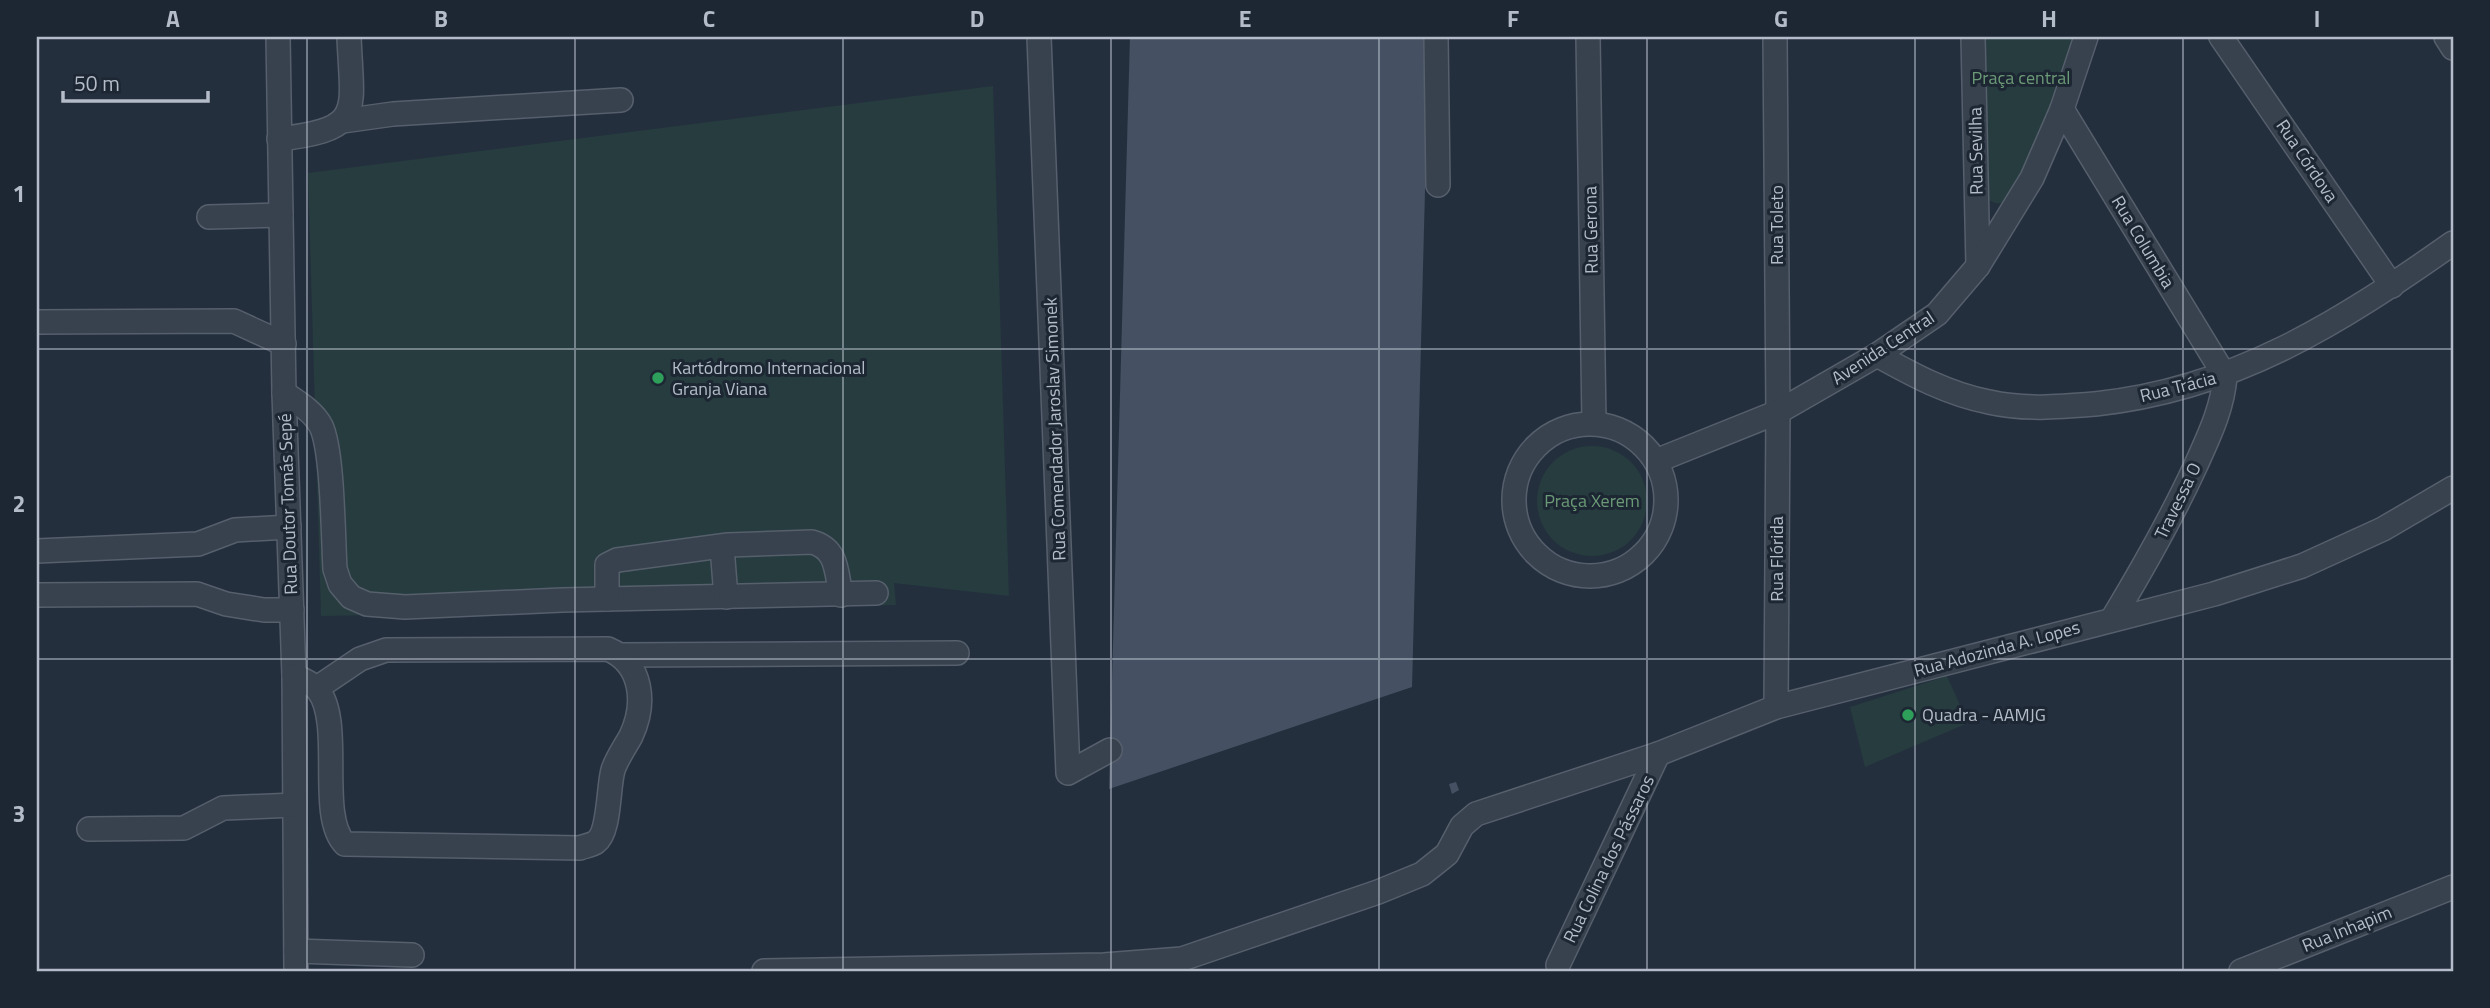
<svg xmlns="http://www.w3.org/2000/svg" width="2490" height="1008" font-family="'Titillium Web',sans-serif">
  <style>
    .green { fill: #263c3f }
    .building { fill: #455162 }
    .lines { fill: none; stroke-linecap: round; stroke-linejoin: round }
    .minor-casing { stroke: #565f6c; stroke-width: 26 }
    .minor { stroke: #38414e; stroke-width: 23 }
    .grid { fill: none; stroke: #b4bcc9; stroke-width: 2; stroke-opacity: 0.55 }
    .leisure-dot { fill: #2e9e5b; stroke: #1d2633; stroke-width: 2.5 }
    .labels { text-anchor: middle; stroke-width: 6; stroke-linejoin: round; paint-order: stroke }
    .park-label { font-size: 18px; fill: #6b9a76; stroke: #1d2633 }
    .street-label { font-size: 18px; fill: #b4bcc9; stroke: #1d2633 }
    .poi-label { font-size: 18px; fill: #b4bcc9; stroke: #1d2633; text-anchor: start }
    .neatline { fill: none; stroke: #b4bcc9; stroke-width: 2.5 }
    .grid-label { font-size: 23px; text-anchor: middle; font-weight: bold; fill: #b4bcc9 }
  </style>
  <rect width="100%" height="100%" fill="#242f3e"/>
  <g class="green">
    <path d="M1980 37H2076L2052 111 2008 201C1999 205 1992 204 1985 196Z"/>
    <path d="M993 86 1009 596 894 583 896 605 321 616 308 173Z"/>
    <circle cx="1592" cy="501" r="55"/>
    <path d="M1947 676 1968 723 1865 767 1850 707Z"/>
  </g>
  <g class="building">
    <path d="M1130 37H1429L1412 687 1109 789Z"/>
    <path d="M1456 782 1459 790 1452 794 1449 784Z"/>
  </g>
  <g class="lines">
    <defs>
      <g id="minor">
        <path d="M278 37 284 393 294 676 296 971"/>
        <path d="M1039 37 1068 773 1110 750"/>
        <path d="M1436 37 1438 185"/>
        <path d="M1588 37 1594 423"/>
        <path d="M1775 37 1778 412 1776 707"/>
        <path d="M1973 37 1978 266"/>
        <path d="M2221 37 2392 286"/>
        <path d="M2446 37 2453 48"/>
        <path d="M2062 109 2225 376C2223 408 2208 438 2195 467 2171 519 2143 568 2113 618"/>
        <path d="M343 121 393 114 621 100"/>
        <path d="M279 139C365 129 352 113 349 37"/>
        <path d="M209 217 281 215"/>
        <path d="M37 322 234 321 284 344"/>
        <path d="M1877 355C1913 375 1948 394 1989 402 2024 410 2059 407 2095 404 2236 389 2339 323 2453 243"/>
        <path d="M284 393C297 402 313 411 321 426 333 451 333 537 335 569L340 584 351 597 367 604 405 607 562 600 876 593"/>
        <circle cx="1590" cy="500" r="76"/>
        <path d="M1656 461 1778 412 1877 355 1937 314 1978 266 2032 178 2062 109 2086 37"/>
        <path d="M722 547 726 597"/>
        <path d="M37 551 198 544 235 530 289 527"/>
        <path d="M37 595 197 594 226 604 264 610H292"/>
        <path d="M607 599V565L617 560 728 545 812 542C838 549 836 572 841 595"/>
        <path d="M623 655 957 653"/>
        <path d="M294 676C302 679 312 683 318 690 344 723 317 816 345 844L580 848C585 846 592 845 596 842 610 832 608 787 613 770 617 758 625 747 631 736 646 704 643 664 608 649L386 650 360 659 317 688"/>
        <path d="M89 829 184 828 223 808 295 805"/>
        <path d="M296 951 412 955"/>
        <path d="M1558 965 1658 754"/>
        <path d="M764 971 1104 965 1182 959 1378 892 1422 874 1447 854 1462 826 1476 814 1658 754 1776 707 2214 594 2302 566 2383 529 2453 488"/>
        <path d="M2241 971 2453 887"/>
      </g>
    </defs>
    <use href="#minor" class="minor-casing"/>
    <use href="#minor" class="minor"/>
  </g>
  <path class="grid" d="M307 37V971M575 37V971M843 37V971M1111 37V971M1379 37V971M1647 37V971M1915 37V971M2183 37V971M37 349H2453M37 659H2453"/>
  <g class="leisure-dot">
    <circle cx="658" cy="378" r="7"/>
    <circle cx="1908" cy="715" r="7"/>
  </g>
  <g class="labels">
    <g class="park-label">
      <text x="2021" y="84">Praça central</text>
      <text x="1592" y="507">Praça Xerem</text>
    </g>
    <g class="street-label">
      <text transform="translate(1976 151) rotate(-91)" y="6">Rua Sevilha</text>
      <text transform="translate(2307 161) rotate(56)" y="6">Rua Córdova</text>
      <text transform="translate(1777 225) rotate(-90)" y="6">Rua Toleto</text>
      <text transform="translate(1591 230) rotate(-91)" y="6">Rua Gerona</text>
      <text transform="translate(2143 242) rotate(59)" y="6">Rua Columbia</text>
      <text transform="translate(1883 348) rotate(-33)" y="6">Avenida Central</text>
      <text transform="translate(2178 387) rotate(-14)" y="6">Rua Trácia</text>
      <text transform="translate(1055 429) rotate(-92)" y="6">Rua Comendador Jaroslav Simonek</text>
      <text transform="translate(2178 501) rotate(-64)" y="6">Travessa O</text>
      <text transform="translate(288 504) rotate(-92)" y="6">Rua Doutor Tomás Sepé</text>
      <text transform="translate(1777 559) rotate(-90)" y="6">Rua Flórida</text>
      <text transform="translate(1997 649) rotate(-15)" y="6">Rua Adozinda A. Lopes</text>
      <text transform="translate(1609 859) rotate(-64)" y="6">Rua Colina dos Pássaros</text>
      <text transform="translate(2347 929) rotate(-22)" y="6">Rua Inhapim</text>
    </g>
    <g class="poi-label">
      <text x="672" y="374">Kartódromo Internacional<tspan x="672" dy="21">Granja Viana</tspan></text>
      <text x="1922" y="721">Quadra - AAMJG</text>
    </g>
  </g>
  <rect width="2490" height="1008" fill="none" stroke="#1d2633" stroke-width="77"/>
  <path d="M63 91v10h145v-10" fill="none" stroke="#b4bcc9" stroke-width="3.5"/>
  <text x="74" y="91" font-size="21" fill="#b4bcc9" stroke="#1d2633" stroke-width="5" paint-order="stroke">50 m</text>
  <rect x="38" y="38" width="2414" height="932" class="neatline"/>
  <g class="grid-label">
    <text x="173" y="27">A</text>
    <text x="441" y="27">B</text>
    <text x="709" y="27">C</text>
    <text x="977" y="27">D</text>
    <text x="1245" y="27">E</text>
    <text x="1513" y="27">F</text>
    <text x="1781" y="27">G</text>
    <text x="2049" y="27">H</text>
    <text x="2317" y="27">I</text>
    <text x="19" y="202">1</text>
    <text x="19" y="512">2</text>
    <text x="19" y="822">3</text>
  </g>
</svg>
